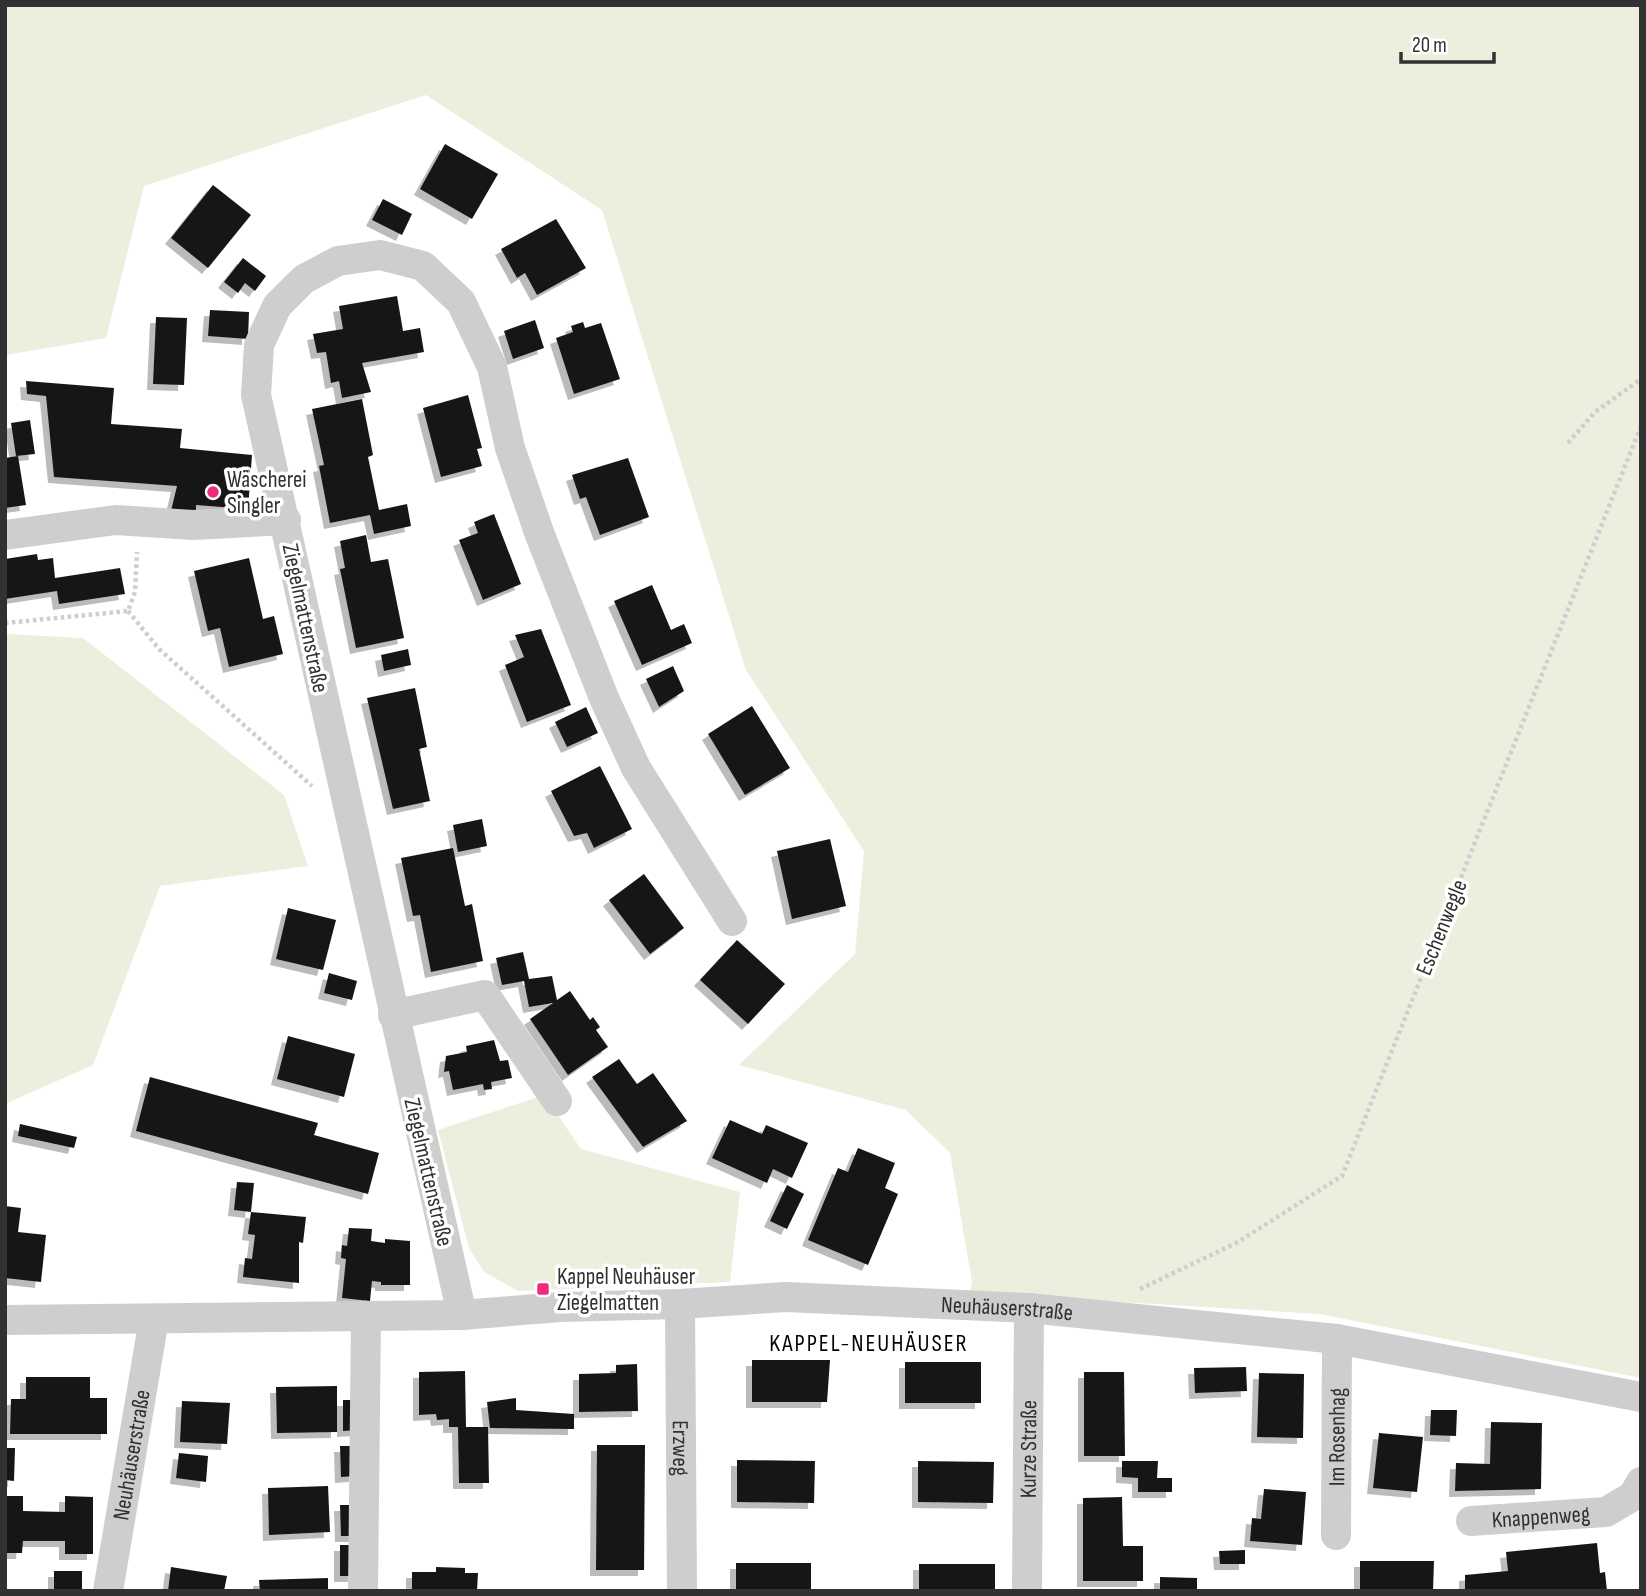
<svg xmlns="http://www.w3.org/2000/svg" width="1646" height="1596" font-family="'Sofia Sans Condensed',sans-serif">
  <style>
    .green { fill: #eceede }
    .building { fill: #181818; filter: url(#shadow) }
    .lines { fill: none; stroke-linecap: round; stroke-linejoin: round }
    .path { stroke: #cecece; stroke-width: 4.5; stroke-dasharray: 3.5 3.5; stroke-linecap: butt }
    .minor { stroke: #cecece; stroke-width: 30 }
    .poi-dot { fill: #ef2b7a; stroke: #fff; stroke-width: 2.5 }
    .labels { text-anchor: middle; stroke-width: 7; stroke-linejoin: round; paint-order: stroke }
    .poi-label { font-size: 23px; fill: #313131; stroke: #fff; text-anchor: start }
    .street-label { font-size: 23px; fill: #313131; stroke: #fff }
    .neighbourhood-label { font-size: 24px; letter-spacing: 2px; fill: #000; stroke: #fff }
  </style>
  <defs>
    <filter id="shadow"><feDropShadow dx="-6" dy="6" stdDeviation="0" flood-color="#0004"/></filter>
  </defs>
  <rect width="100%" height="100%" fill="#fff"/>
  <g class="green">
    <path d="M5 5H1641V1378L1320 1314 970 1293 972 1282 950 1153 906 1110 739 1065 855 954 864 851 746 670 602 210 426 95 144 186 106 338 5 355Z"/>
    <path d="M5 634 83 638 284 795 308 866 160 886 93 1065 5 1104Z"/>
    <path d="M544 1095 581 1149 740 1192 730 1282 518 1291 484 1272 469 1248 438 1130Z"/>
  </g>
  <g class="building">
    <path d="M445 144 498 174 472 219 420 189Z"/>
    <path d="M213 185 251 215 208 268 171 238Z"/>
    <path d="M383 199 412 214 402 235 372 220Z"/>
    <path d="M556 219 586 268 537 295 525 273 517 278 501 249Z"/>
    <path d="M243 258 266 276 255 291 245 283 238 293 224 282Z"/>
    <path d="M397 296 403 331 420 328 424 352 362 363 371 392 342 398 339 381 331 383 326 352 317 353 313 334 343 329 339 306Z"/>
    <path d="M210 310 249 312 248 339 208 336Z"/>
    <path d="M156 317 187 318 184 385 153 384Z"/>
    <path d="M535 320 544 348 513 359 504 331Z"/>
    <path d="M583 322 585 328 601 323 620 379 574 394 556 338 573 332 571 326Z"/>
    <path d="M26 381 114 388 111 424 182 429 180 448 252 455 248 509 196 505V512L171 511 177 486 54 477 46 396 27 394Z"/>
    <path d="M468 395 482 448 477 449 482 466 441 477 423 408Z"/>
    <path d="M362 399 373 455 368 457 379 510 407 504 411 526 374 534 370 515 330 523 319 466 324 465 312 409Z"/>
    <path d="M30 420 35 454 16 456 11 423Z"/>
    <path d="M18 456 26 505 5 508V458Z"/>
    <path d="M628 458 649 517 600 535 586 497 580 499 572 475Z"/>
    <path d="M494 514 521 584 483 600 459 540 478 533 474 522Z"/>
    <path d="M366 535 371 562 388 559 404 638 356 648 340 569 345 568 340 541Z"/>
    <path d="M37 554 38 560 53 558 55 578 120 568 125 594 59 604 57 591 5 599V559Z"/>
    <path d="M249 558 263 619 274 616 283 654 229 667 220 628 208 631 194 571Z"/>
    <path d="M652 585 671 630 684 624 692 643 642 665 614 601Z"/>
    <path d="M541 629 571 705 527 722 505 665 524 657 515 635Z"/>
    <path d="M408 649 411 665 384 671 381 655Z"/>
    <path d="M673 666 684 691 659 707 646 679Z"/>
    <path d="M415 688 427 747 419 749 430 801 393 809 367 698Z"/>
    <path d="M752 706 790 768 745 795 708 734Z"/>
    <path d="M586 707 598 733 567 747 555 722Z"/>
    <path d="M600 766 632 829 594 848 587 833 574 836 551 791Z"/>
    <path d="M482 819 487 846 458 852 453 825Z"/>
    <path d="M830 839 846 906 792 919 777 851Z"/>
    <path d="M453 848 465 906 472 904 483 961 431 972 420 915 413 916 401 858Z"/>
    <path d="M644 874 684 928 650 954 609 900Z"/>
    <path d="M288 908 336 920 323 970 276 959Z"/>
    <path d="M737 940 785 984 748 1024 700 980Z"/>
    <path d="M523 952 529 979 552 976 557 1000 570 991 590 1020 593 1017 600 1027 596 1030 608 1047 568 1075 530 1019 553 1003 529 1007 524 981 502 985 496 958Z"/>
    <path d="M329 973 357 981 352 1000 324 993Z"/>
    <path d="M288 1036 355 1054 344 1097 277 1079Z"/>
    <path d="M494 1040 500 1061 508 1060 512 1078 491 1082 492 1089 484 1090 483 1084 453 1090 449 1071 444 1072 446 1056 467 1052 466 1046Z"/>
    <path d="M619 1059 637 1084 653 1073 687 1121 643 1147 592 1077Z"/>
    <path d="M150 1077 318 1123 314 1135 379 1153 368 1194 136 1131Z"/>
    <path d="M730 1120 762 1134 766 1125 808 1143 792 1178 773 1169 767 1183 712 1158Z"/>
    <path d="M20 1124 77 1137 74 1148 18 1136Z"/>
    <path d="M858 1148 895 1163 885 1188 898 1194 868 1265 808 1240 838 1168 848 1172Z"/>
    <path d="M237 1182 254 1183 251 1212 306 1217 303 1243 299 1242V1283L243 1277 245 1258 252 1259 255 1235 248 1234 251 1212 234 1210Z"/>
    <path d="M787 1185 804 1194 787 1229 770 1221Z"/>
    <path d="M5 1206 21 1208 18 1232 46 1235 41 1282 5 1278Z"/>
    <path d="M349 1228 372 1229 371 1241 385 1243V1239L410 1241V1285H381V1282L372 1281 370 1301 342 1298 346 1259 341 1258 342 1245 347 1246Z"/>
    <path d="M752 1360H830L827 1402H752Z"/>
    <rect x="905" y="1362" width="76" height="41"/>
    <path d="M637 1364 638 1411 579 1412V1374L616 1373V1365Z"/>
    <path d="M1246 1367 1247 1391 1195 1393 1194 1368Z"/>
    <path d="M465 1371 466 1427H488L489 1483H459L458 1427H449V1419L437 1420 436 1414 419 1415V1372Z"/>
    <path d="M1084 1372H1124L1125 1456H1084Z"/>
    <path d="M1259 1373 1304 1374 1303 1438 1257 1437Z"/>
    <path d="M26 1377H90V1398H107V1434H10L11 1399H26Z"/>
    <path d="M337 1386V1432L277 1433 276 1387Z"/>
    <path d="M516 1398V1410L574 1414V1429L490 1428 487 1402Z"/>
    <path d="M343 1400H357L358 1430 343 1431Z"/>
    <path d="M182 1401 230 1403 227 1444 180 1442Z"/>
    <path d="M1431 1410H1457L1456 1436 1430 1435Z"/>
    <path d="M1491 1422 1542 1423 1541 1489 1455 1491 1456 1463 1490 1464Z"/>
    <path d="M1379 1433 1423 1437 1417 1492 1373 1488Z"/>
    <path d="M597 1445H645L644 1570H596Z"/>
    <path d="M340 1446H355V1476L341 1477Z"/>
    <path d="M5 1448H15L14 1481 5 1480Z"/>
    <path d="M179 1453 208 1456 206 1482 176 1478Z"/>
    <path d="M737 1460 815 1461 814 1503 737 1502Z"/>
    <path d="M918 1461 994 1462 993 1503 918 1502Z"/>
    <path d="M1122 1461H1158L1157 1478H1172V1492H1138V1478L1122 1477Z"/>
    <path d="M328 1486 330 1532 269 1535 268 1488Z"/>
    <path d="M1264 1489 1306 1492 1302 1545 1250 1541 1252 1518 1261 1519Z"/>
    <path d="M5 1496H23V1511L65 1512V1496L93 1497V1554H65V1541H23L22 1553H5Z"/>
    <path d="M1122 1497 1123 1546H1143V1581H1083V1498Z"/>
    <path d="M340 1505H355V1536H341Z"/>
    <path d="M1597 1543 1600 1573 1605 1572 1607 1591H1465V1575L1508 1571 1506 1552Z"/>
    <rect x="340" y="1545" width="14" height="31"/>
    <path d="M1245 1550V1564H1220L1219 1551Z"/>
    <path d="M1360 1561H1434L1433 1591H1360Z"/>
    <rect x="736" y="1563" width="75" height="28"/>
    <rect x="919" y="1564" width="76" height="27"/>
    <path d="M171 1567 227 1576 224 1591H168Z"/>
    <path d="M436 1567 465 1568V1573H478L477 1591H412V1572H436Z"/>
    <rect x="54" y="1571" width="28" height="20"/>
    <path d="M1160 1577 1197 1578V1591H1160Z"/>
    <path d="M328 1578V1591H260L259 1580Z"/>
  </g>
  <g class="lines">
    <g class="path">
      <path d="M1568 443 1595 412 1641 379"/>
      <path d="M128 611 159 649 312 786"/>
      <path d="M5 623 128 611 135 592 137 552"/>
      <path d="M1140 1289 1238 1242 1342 1176 1641 426"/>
    </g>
    <g class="minor">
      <path d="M5 535 116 520 193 525 286 520"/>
      <path d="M393 1015 485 995 557 1101"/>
      <path id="s1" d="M680 1304 682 1591"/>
      <path d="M462 1315 256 395 259 345 277 306 304 279 338 261 380 255 423 266 461 302 492 367 510 448 540 535 604 698 636 768 732 921"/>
      <path id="s2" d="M5 1320 462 1315 560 1307 680 1304 786 1297 1029 1308 1337 1339 1641 1397"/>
      <path id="s3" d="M1471 1521 1606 1512 1633 1496 1641 1482"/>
      <path id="s4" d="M1336 1535 1337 1339"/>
      <path id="s5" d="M108 1591 154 1319"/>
      <path d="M363 1591 366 1317"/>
      <path id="s6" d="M1027 1591 1029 1308"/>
    </g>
  </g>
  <g class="poi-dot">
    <circle cx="213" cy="492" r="7"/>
    <rect x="536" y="1282" width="14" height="14" rx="3.5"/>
  </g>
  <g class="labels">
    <g class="poi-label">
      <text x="227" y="487">Wäscherei<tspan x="227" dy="26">Singler</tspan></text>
      <text x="557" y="1284">Kappel Neuhäuser<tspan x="557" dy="26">Ziegelmatten</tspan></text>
    </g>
    <g class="street-label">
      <text transform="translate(306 618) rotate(78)" y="8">Ziegelmattenstraße</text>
      <text transform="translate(1441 927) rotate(-68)" y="8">Eschenwegle</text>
      <text transform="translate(429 1172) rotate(77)" y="8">Ziegelmattenstraße</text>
      <text dy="8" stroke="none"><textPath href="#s2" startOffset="1003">Neuhäuserstraße</textPath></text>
      <text dy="8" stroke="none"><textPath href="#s4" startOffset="98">Im Rosenhag</textPath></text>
      <text dy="8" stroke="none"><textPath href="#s1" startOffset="144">Erzweg</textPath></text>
      <text dy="8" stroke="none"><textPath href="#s6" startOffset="142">Kurze Straße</textPath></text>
      <text dy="8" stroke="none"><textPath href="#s5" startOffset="138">Neuhäuserstraße</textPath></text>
      <text dy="8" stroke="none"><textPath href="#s3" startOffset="70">Knappenweg</textPath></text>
    </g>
    <g class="neighbourhood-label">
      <text x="869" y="1351">KAPPEL-NEUHÄUSER</text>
    </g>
  </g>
  <rect width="1646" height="1596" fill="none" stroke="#313131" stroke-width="14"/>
  <path d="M1401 52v10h93v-10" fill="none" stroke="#313131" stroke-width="3.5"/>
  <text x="1412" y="52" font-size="21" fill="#313131" stroke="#ffffff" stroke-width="5" paint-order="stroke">20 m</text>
</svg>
